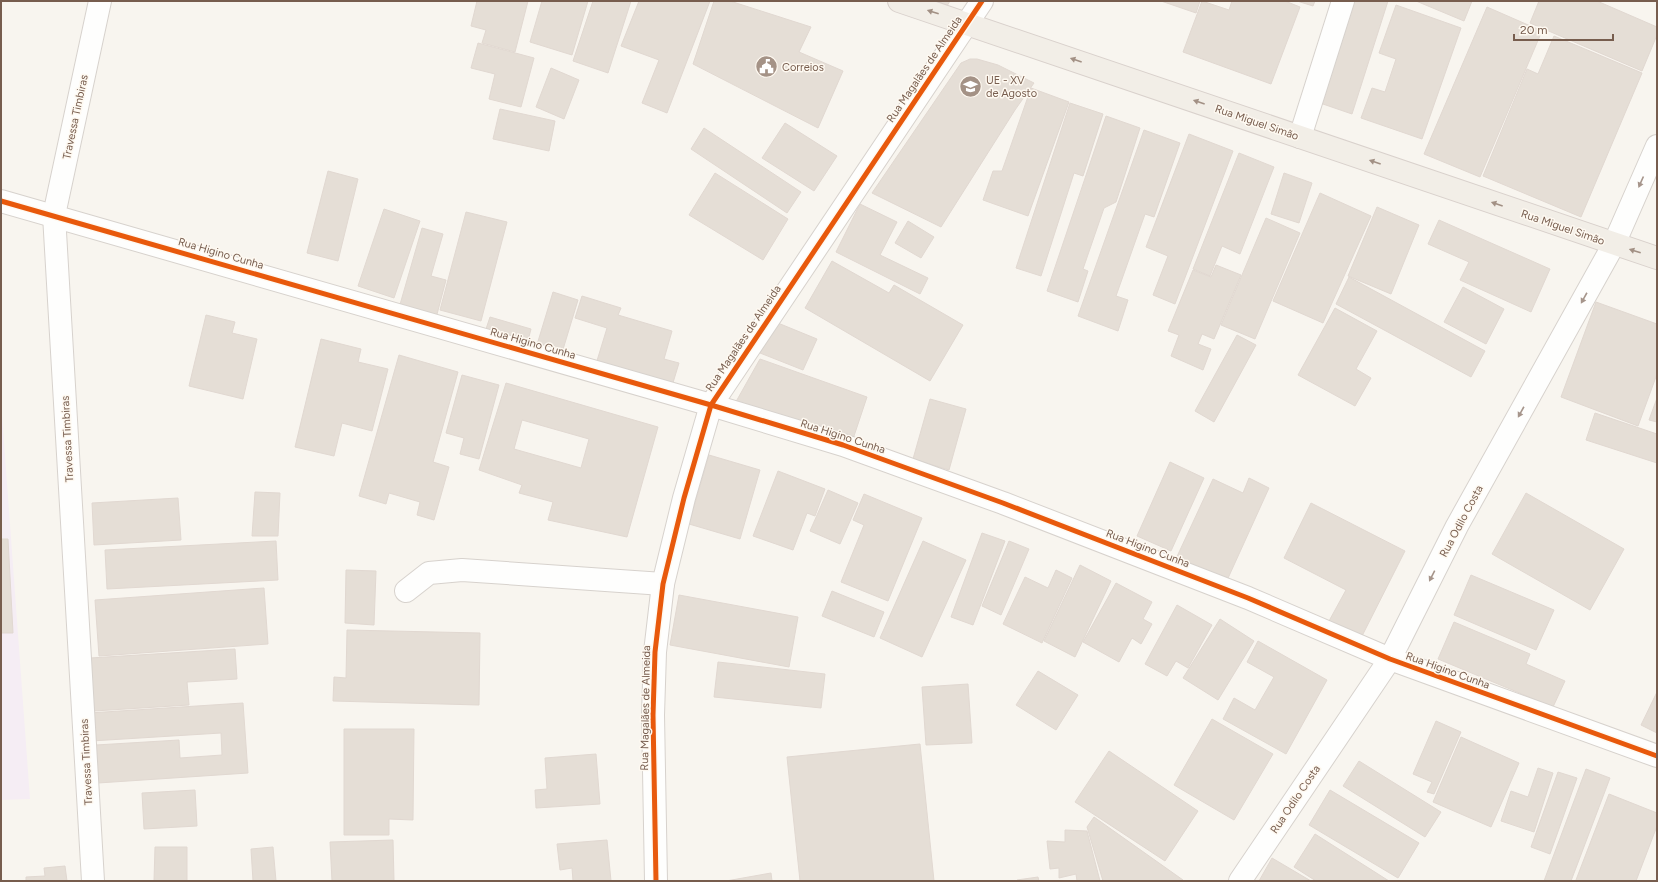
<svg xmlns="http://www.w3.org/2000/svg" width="1658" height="882" font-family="Figtree,sans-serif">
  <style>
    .education { fill: #f5edf4 }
    .building { fill: #e5ded6; stroke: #e1d8d1; fill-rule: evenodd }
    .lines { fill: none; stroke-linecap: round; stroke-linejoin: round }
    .minor-casing { stroke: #d7d2cd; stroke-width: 24 }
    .major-casing { stroke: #d9d1cc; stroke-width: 24 }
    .minor { stroke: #fefefd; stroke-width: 22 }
    .major { stroke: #f2eee7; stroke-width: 22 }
    .cycleway-casing { stroke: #fef9f1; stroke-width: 8 }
    .cycleway { stroke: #e8590c; stroke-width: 5 }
    .oneway { fill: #a29084 }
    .oneway2 { fill: #a6958b }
    .labels { text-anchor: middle; stroke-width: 3; stroke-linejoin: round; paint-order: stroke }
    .poi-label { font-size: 11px; fill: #775d4e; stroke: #fef9f1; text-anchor: start }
    .street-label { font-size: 11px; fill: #775d4e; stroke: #fef9f1 }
  </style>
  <rect width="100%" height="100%" fill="#f8f5ef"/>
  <path class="education" d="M1 401 30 799 1 800Z"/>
  <g class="building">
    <path d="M477 1H528L515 52 482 43 486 30 471 26Z"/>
    <path d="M542 1H588L572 55 530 42Z"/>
    <path d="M593 1H631L608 73 573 61Z"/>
    <path d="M639 1H710L667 113 642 103 659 60 621 46Z"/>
    <path d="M714 1H730L811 27 799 52 843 71 818 128 693 64Z"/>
    <path d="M938 1H950L947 6Z"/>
    <path d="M1161 1H1200L1196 13Z"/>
    <path d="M1202 1 1229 10 1232 1H1285L1300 7 1271 84 1183 52Z"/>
    <path d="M1297 1H1315L1313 6Z"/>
    <path d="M1353 1H1388L1352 114 1320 103Z"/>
    <path d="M1416 1H1472L1464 21Z"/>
    <path d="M1539 1H1597L1657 27V35L1642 71 1530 23Z"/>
    <path d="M1396 5 1461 28 1422 139 1361 118 1372 88 1385 92 1396 59 1379 53Z"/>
    <path d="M1487 7 1542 31 1480 177 1424 154Z"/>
    <path d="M1554 36 1642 73 1581 217 1483 176 1527 69 1538 74Z"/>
    <path d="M478 43 534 58 521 107 489 99 495 74 471 68Z"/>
    <path d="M970 59H977L998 65 1034 83 1015 110 941 227 872 193 961 63Z"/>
    <path d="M551 68 579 80 564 119 536 107Z"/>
    <path d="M1031 88 1069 102 1028 216 983 200 993 171H1002Z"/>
    <path d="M1070 103 1103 114 1083 176 1074 173 1041 276 1016 268Z"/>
    <path d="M500 109 555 121 549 151 493 139Z"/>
    <path d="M1106 116 1140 128 1116 202 1104 208 1083 269 1088 271 1078 302 1047 291Z"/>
    <path d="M785 123 837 156 814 191 762 158Z"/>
    <path d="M704 128 801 192 787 213 691 149Z"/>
    <path d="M1144 130 1180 143 1154 217 1145 214 1116 296 1128 300 1118 331 1078 316Z"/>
    <path d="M1189 134 1233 151 1175 304 1153 295 1168 256 1146 247Z"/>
    <path d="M1239 153 1274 167 1240 254 1222 246 1210 276 1193 269Z"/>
    <path d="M328 171 358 179 338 261 307 253Z"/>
    <path d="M715 173 788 219 763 260 689 215Z"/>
    <path d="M1284 173 1312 183 1299 223 1271 214Z"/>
    <path d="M1320 193 1371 216 1323 323 1273 301Z"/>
    <path d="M860 204 897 222 880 255 928 278 920 294 836 252Z"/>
    <path d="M1377 207 1419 225 1391 294 1348 276Z"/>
    <path d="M384 209 420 221 394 298 358 286Z"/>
    <path d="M466 212 507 222 481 321 440 310Z"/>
    <path d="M1266 218 1300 233 1255 339 1221 325Z"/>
    <path d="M1439 220 1550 269 1531 312 1460 280 1469 262 1428 244Z"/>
    <path d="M908 221 934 237 921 258 895 243Z"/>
    <path d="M422 228 443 234 431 276 446 280 436 318 399 308Z"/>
    <path d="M832 261 889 293 894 285 963 325 930 381 805 308Z"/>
    <path d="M1216 265 1241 275 1214 339 1202 334 1198 344 1211 349 1203 370 1171 356 1179 335 1168 331 1193 270 1211 277Z"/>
    <path d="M1349 277 1485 351 1471 377 1336 304Z"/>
    <path d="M1463 287 1504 309 1486 344 1444 322Z"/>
    <path d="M553 292 578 300 561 356 536 348Z"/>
    <path d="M582 296 621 308 618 315 672 331 664 359 679 363 672 386 596 364 607 328 575 318Z"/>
    <path d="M1596 302 1657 324V374L1638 426 1561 397Z"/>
    <path d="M1335 308 1377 331 1356 369 1371 378 1355 406 1298 375Z"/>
    <path d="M206 315 235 322 232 333 257 339 243 399 189 386Z"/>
    <path d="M490 317 531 329 526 348 484 335Z"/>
    <path d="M773 321 817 339 803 370 760 353Z"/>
    <path d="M1237 335 1256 345 1214 422 1195 411Z"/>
    <path d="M321 339 361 349 358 362 388 369 372 431 342 423 334 456 295 447Z"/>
    <path d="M399 355 458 372 433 462 449 467 434 520 417 515 420 502 389 493 386 504 359 496Z"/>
    <path d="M760 359 867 397 851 445 733 407Z"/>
    <path d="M462 375 499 385 479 459 460 454 464 438 446 433Z"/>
    <path d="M506 383 658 427 627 537 548 520 553 502 519 493 522 485 479 470ZM522 420 589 439 581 468 514 449Z"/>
    <path d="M1657 398V422L1649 420Z"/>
    <path d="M930 399 966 409 949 470 913 459Z"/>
    <path d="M1595 413 1657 434V463L1586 440Z"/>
    <path d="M709 455 760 470 740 539 689 524Z"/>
    <path d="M1170 462 1204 478 1171 551 1137 536Z"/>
    <path d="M778 471 825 489 815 516 807 513 793 550 753 536Z"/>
    <path d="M1249 478 1269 488 1224 587 1174 563 1213 479 1243 493Z"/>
    <path d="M828 490 858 503 840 544 810 531Z"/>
    <path d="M255 492 280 493 278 536H252Z"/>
    <path d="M1526 493 1624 549 1590 610 1492 554Z"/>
    <path d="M864 494 922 518 888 601 841 582 864 525 853 520Z"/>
    <path d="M178 498 181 540 94 545 92 503Z"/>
    <path d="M1311 503 1405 551 1361 638 1329 621 1346 590 1284 558Z"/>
    <path d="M982 533 1005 541 973 625 951 617Z"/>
    <path d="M1 539H8L13 633H1Z"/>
    <path d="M276 541 278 580 107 589 105 550Z"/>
    <path d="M923 541 966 560 922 657 880 638Z"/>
    <path d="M1009 541 1029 549 1001 615 982 606Z"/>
    <path d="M1080 565 1111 581 1075 657 1044 641Z"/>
    <path d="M346 570 376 571 374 625 345 623Z"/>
    <path d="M1056 570 1072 578 1042 643 1003 624 1025 577 1048 588Z"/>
    <path d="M1471 575 1554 610 1536 650 1454 615Z"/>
    <path d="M1116 583 1152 602 1143 619 1152 624 1141 644 1132 638 1119 662 1083 642Z"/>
    <path d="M264 588 268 644 99 656 95 600Z"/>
    <path d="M832 591 884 612 874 637 822 616Z"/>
    <path d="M679 595 798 617 789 667 670 645Z"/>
    <path d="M1177 605 1212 625 1188 668 1176 661 1167 676 1145 664Z"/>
    <path d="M1220 619 1254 641 1218 700 1183 678Z"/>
    <path d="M1454 622 1530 654 1526 664 1565 681 1553 707 1438 659Z"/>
    <path d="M347 630 480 633 479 705 333 701 334 677 346 678Z"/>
    <path d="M1258 641 1327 680 1286 754 1223 719 1234 698 1255 710 1274 677 1247 662Z"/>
    <path d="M235 649 237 679 187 682 189 705 94 711 90 658Z"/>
    <path d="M718 662 825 674 821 708 714 697Z"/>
    <path d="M1038 671 1078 695 1056 730 1016 705Z"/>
    <path d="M968 684 972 743 926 745 922 687Z"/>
    <path d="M1657 692V733L1641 725Z"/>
    <path d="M243 703 248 773 98 783 96 745 179 740 180 758 222 755 221 733 91 741 89 713Z"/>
    <path d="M1212 719 1273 754 1234 820 1174 785Z"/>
    <path d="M1436 721 1461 732 1434 794 1427 792 1432 782 1413 774Z"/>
    <path d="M344 729H414L413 820 389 819V835H344Z"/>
    <path d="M1461 737 1519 763 1491 827 1433 802Z"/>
    <path d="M920 744 934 881H800L787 757Z"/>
    <path d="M1109 751 1198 811 1165 861 1075 802Z"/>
    <path d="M596 754 600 804 536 808 535 790 547 789 545 758Z"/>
    <path d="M1359 761 1441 812 1425 837 1343 786Z"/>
    <path d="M1538 768 1553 773 1534 832 1501 821 1511 791 1528 797Z"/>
    <path d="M1586 769 1610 778 1571 881H1544Z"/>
    <path d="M1558 772 1577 778 1550 854 1531 847Z"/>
    <path d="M195 790 197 826 144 829 142 793Z"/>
    <path d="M1330 790 1419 843 1398 878 1309 825Z"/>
    <path d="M1609 794 1657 813V826L1636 881H1577L1576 880Z"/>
    <path d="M1094 817 1183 880 1182 881H1103L1087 827Z"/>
    <path d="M1065 830 1087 831 1100 881H1077L1076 874 1059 878V868L1050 869 1047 841 1065 842Z"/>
    <path d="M1315 834 1389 881H1316L1294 867Z"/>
    <path d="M393 840 394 881H332L330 842Z"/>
    <path d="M607 840 611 881H573L572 868 560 870 557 844Z"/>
    <path d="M155 847H187V881H154Z"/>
    <path d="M273 847 276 881H253L251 849Z"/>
    <path d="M1272 858 1311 881H1259Z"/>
    <path d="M65 866 67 881H26V877L45 876 44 868Z"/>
    <path d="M771 873 772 881H726Z"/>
    <path d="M1038 877 1039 881H1018L1017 880Z"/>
  </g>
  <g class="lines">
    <defs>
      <g id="minor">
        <path d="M1300 137 1343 1"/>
        <path d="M1 201 711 405 843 445 1003 503 1248 598 1390 659 1657 756"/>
        <path d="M406 591 429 573 462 570 663 584"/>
        <path d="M93 881 54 215 100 1"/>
        <path d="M656 881 653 715 655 652 663 584 684 498 711 405 982 1"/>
        <path d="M1240 881 1390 659 1457 526 1614 244 1657 146"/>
      </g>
      <path id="major" d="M899 1 1657 258"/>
    </defs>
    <use href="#minor" class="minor-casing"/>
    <use href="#major" class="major-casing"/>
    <use href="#minor" class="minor"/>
    <use href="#major" class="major"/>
    <defs>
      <g id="cycleway">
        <path d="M1 201 711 405 843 445 1003 503 1248 598 1390 659 1657 756"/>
        <path d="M656 881 653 715 655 652 663 584 684 498 711 405 982 1"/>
      </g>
    </defs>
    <use href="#cycleway" class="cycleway-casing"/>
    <use href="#cycleway" class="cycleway"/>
  </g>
  <defs><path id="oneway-solid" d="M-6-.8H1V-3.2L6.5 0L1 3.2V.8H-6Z"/></defs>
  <g class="oneway">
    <use href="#oneway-solid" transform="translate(933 12) rotate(-162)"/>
    <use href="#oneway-solid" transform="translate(1076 60) rotate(-161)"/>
    <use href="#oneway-solid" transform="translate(1199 102) rotate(-161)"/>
    <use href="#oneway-solid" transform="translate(1375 162) rotate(-161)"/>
    <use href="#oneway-solid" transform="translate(1497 204) rotate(-161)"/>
    <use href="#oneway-solid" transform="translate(1635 251) rotate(-162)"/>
  </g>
  <g class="oneway2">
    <use href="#oneway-solid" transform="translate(1641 182) rotate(114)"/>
    <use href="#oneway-solid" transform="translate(1584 298) rotate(119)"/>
    <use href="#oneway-solid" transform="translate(1521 412) rotate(119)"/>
    <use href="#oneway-solid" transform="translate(1432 576) rotate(117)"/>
  </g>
  <defs>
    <symbol id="civic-disc" viewBox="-11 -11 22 22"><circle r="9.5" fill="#a49286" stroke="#fef9f1"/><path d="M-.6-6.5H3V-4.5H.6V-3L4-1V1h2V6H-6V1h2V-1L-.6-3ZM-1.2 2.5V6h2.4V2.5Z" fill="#fff"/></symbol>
    <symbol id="school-disc" viewBox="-11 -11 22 22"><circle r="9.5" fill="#a49286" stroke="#fef9f1"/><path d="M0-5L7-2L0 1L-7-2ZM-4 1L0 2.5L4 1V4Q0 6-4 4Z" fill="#fff"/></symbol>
  </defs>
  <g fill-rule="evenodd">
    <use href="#civic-disc" x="754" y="54" width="25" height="25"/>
    <use href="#school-disc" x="958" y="74" width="25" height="25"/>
  </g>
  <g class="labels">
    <g class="poi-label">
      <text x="782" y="71">Correios</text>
      <text x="986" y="84">UE - XV<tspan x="986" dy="13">de Agosto</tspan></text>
    </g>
    <g class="street-label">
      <text transform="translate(924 69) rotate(-56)" y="4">Rua Magalães de Almeida</text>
      <text transform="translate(75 117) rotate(-78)" y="4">Travessa Timbiras</text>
      <text transform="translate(1257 122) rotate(19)" y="4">Rua Miguel Simão</text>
      <text transform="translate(1563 227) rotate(19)" y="4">Rua Miguel Simão</text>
      <text transform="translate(221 253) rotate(16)" y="4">Rua Higino Cunha</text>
      <text transform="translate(743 338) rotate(-56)" y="4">Rua Magalães de Almeida</text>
      <text transform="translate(533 343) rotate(16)" y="4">Rua Higino Cunha</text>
      <text transform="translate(843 436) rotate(18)" y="4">Rua Higino Cunha</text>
      <text transform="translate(67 439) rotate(-93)" y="4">Travessa Timbiras</text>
      <text transform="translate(1461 521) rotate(-62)" y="4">Rua Odilo Costa</text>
      <text transform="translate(1148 548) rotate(21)" y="4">Rua Higino Cunha</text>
      <text transform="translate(1448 670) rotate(20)" y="4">Rua Higino Cunha</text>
      <text transform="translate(645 708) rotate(-89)" y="4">Rua Magalães de Almeida</text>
      <text transform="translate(86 762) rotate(-93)" y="4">Travessa Timbiras</text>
      <text transform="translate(1295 799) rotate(-56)" y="4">Rua Odilo Costa</text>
    </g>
  </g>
  <rect width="1658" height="882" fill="none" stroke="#775d4e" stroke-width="4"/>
  <path d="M1514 34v6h99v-6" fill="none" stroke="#775d4e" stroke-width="2"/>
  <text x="1520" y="34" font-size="12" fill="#775d4e" stroke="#fef9f1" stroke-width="3" paint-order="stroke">20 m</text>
</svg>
